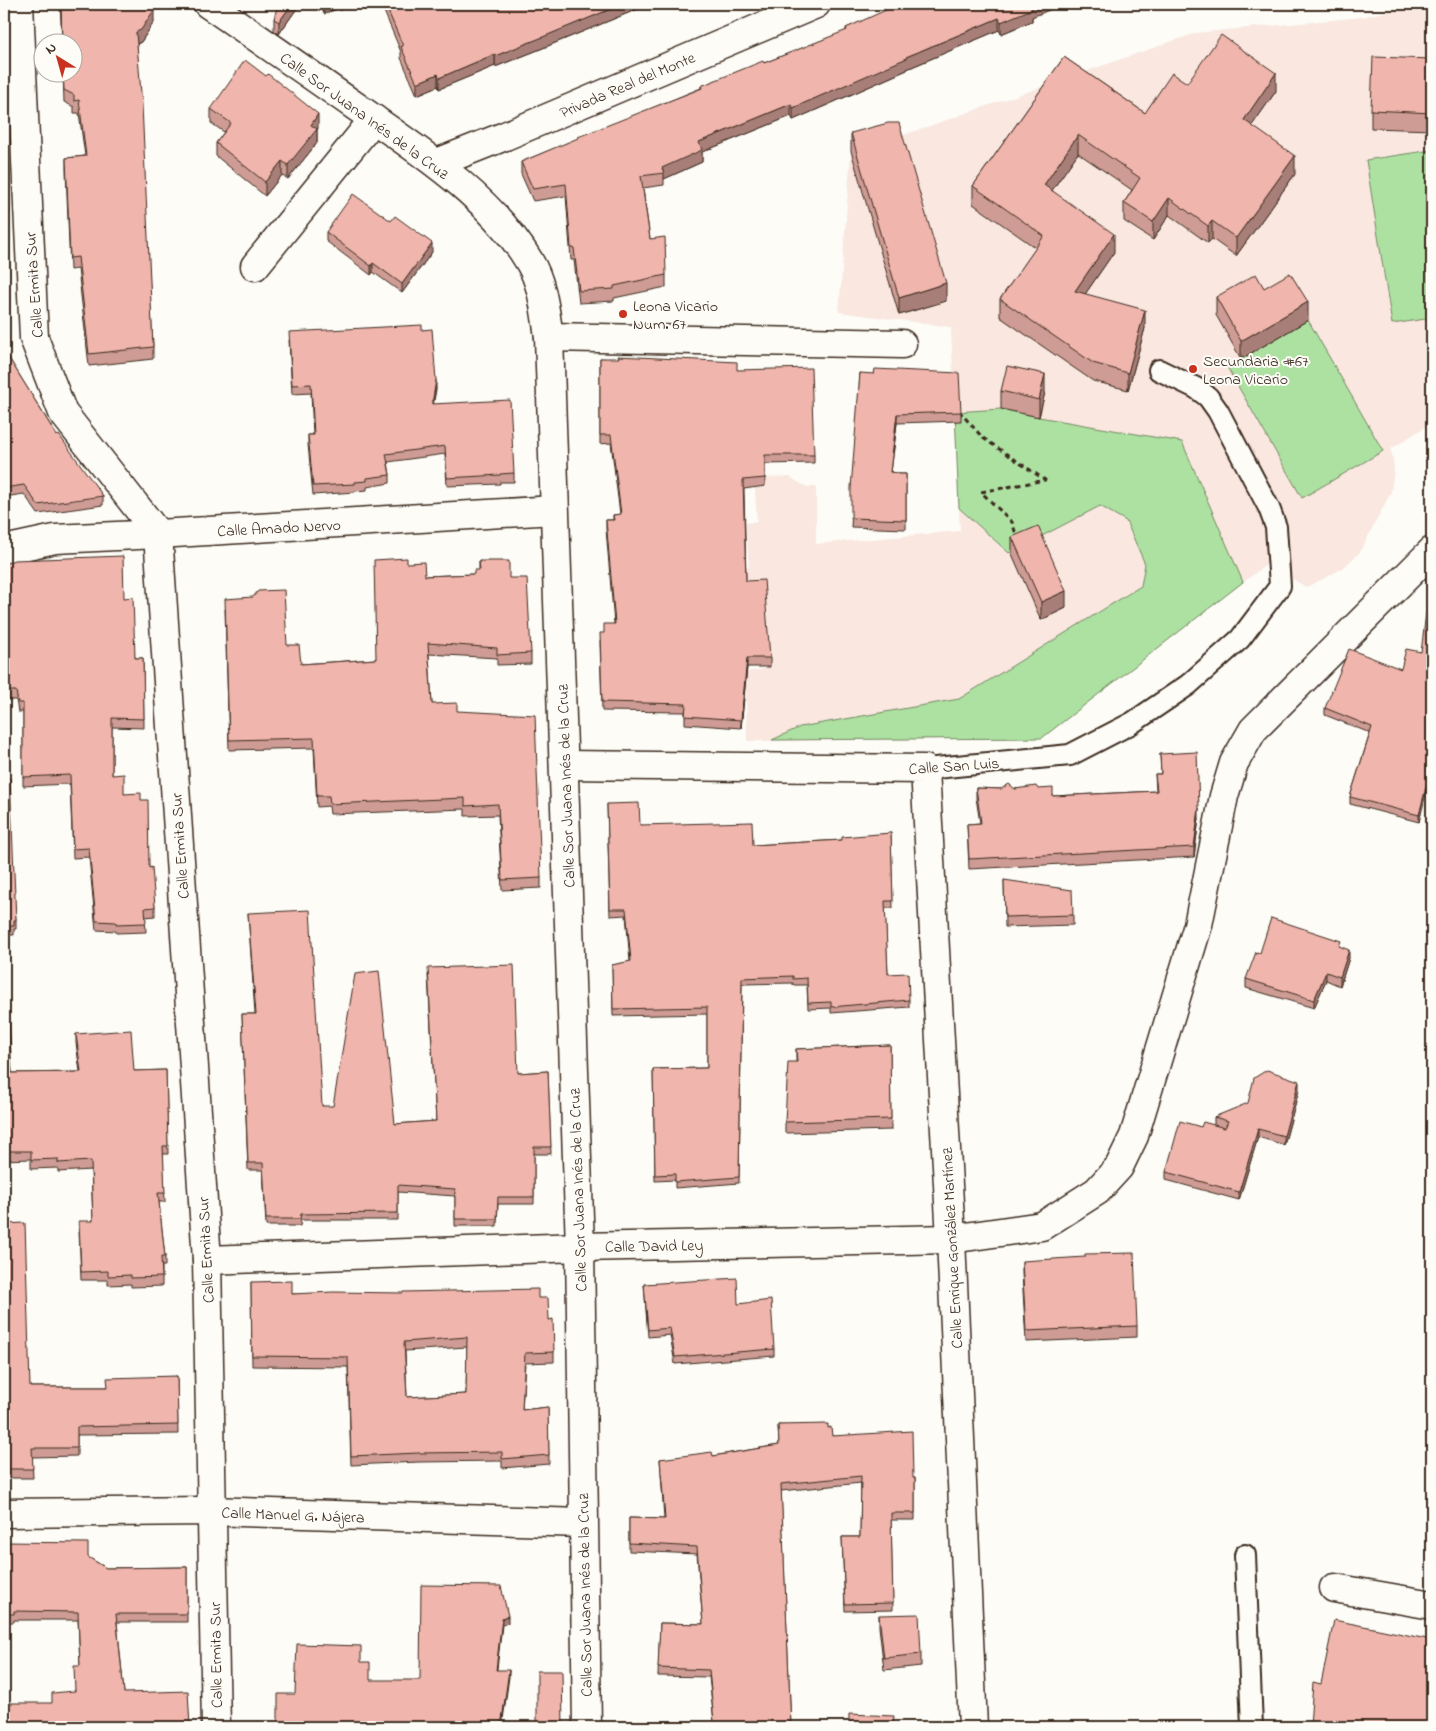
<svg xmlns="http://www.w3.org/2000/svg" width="1436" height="1731" font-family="'Indie Flower',sans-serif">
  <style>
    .built { fill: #f9e7e0 }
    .green { fill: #ade1a2; stroke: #748660 }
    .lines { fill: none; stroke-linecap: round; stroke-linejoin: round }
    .service-casing { stroke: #3b2a1e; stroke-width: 24 }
    .minor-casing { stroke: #3b2a1e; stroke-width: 31 }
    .path { stroke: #3b2a1e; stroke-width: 3; stroke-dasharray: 5 4; stroke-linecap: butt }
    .service { stroke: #fdfcf7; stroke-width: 20 }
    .minor { stroke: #fdfcf7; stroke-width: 28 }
    .wall { fill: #ce9c94; stroke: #3b2a1e; fill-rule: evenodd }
    .shaded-wall { fill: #a87f78; stroke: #3b2a1e }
    .building { fill: #f0b5ac; stroke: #3b2a1e; fill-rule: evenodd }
    .poi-dot { fill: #c8321e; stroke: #fdfcf7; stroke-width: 2 }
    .labels { text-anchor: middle; stroke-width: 4; stroke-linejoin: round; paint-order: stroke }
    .street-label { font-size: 16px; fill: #3b2a1e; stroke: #fdfcf7 }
    .poi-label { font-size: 16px; fill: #3b2a1e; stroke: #fdfcf7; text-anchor: start }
  </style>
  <rect width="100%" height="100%" fill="#fdfcf7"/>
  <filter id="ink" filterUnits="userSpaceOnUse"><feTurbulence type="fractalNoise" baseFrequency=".02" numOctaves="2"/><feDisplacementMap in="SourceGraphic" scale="10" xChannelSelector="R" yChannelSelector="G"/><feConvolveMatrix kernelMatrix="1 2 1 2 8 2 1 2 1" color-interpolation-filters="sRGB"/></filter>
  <g filter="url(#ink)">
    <path class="built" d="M1422 4H1432V424L1428 425 1391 449 1394 469 1391 492 1360 552 1343 568 1325 578 1306 587 1267 564 1042 738 747 741 746 672 765 669 760 597 741 596 743 570 749 567 746 523 757 521 754 478 790 477 801 484 808 487H816V544L960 531 951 327 839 312 851 151 898 137 1196 33 1362 17Z"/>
    <g class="green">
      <path d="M1432 150V318L1392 324 1366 160Z"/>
      <path d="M1308 320 1383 451 1302 498 1227 367Z"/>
      <path d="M1001 409 1039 417 1182 442 1243 582 1042 738 772 740 800 727 959 699 1141 586 1145 564 1126 521 1100 506 1009 553 959 508 955 412Z"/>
    </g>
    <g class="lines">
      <defs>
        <g id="service">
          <path d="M925 769 1070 755 1132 723 1188 685 1240 639 1280 586 1276 527 1269 508 1218 411 1208 397 1196 388 1159 370"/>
          <path d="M1245 1555 1252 1727"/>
        </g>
        <g id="minor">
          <path d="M19 4 34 338 63 413 158 534 207 1260 216 1727"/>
          <path d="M208 4C258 38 308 73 358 108 418 150 490 196 529 261 543 284 545 311 549 337L580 1247 587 1727"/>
          <path d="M437 163 505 136 816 4"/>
          <path d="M255 266 374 119"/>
          <path d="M549 337 902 344"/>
          <path d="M4 550 55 539 158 534 554 510"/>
          <path d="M564 765 925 769 951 1239 973 1727"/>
          <path d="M207 1260 580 1247 951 1239 1042 1226 1097 1191 1119 1167 1134 1136 1198 925 1224 796 1234 763 1253 730 1432 551"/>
          <path d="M4 1513 211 1511 583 1523"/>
          <path d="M1334 1588 1432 1605"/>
        </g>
      </defs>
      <use href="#service" class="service-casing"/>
      <use href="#minor" class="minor-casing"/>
      <path class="path" d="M959 411 983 438 1045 480 981 492 1012 522 1016 534"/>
      <use href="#service" class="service"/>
      <use href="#minor" class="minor"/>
    </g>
    <g class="wall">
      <path d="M60 4H150L154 22 141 42 137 44 153 347V359L89 366 78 269 70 270 66 170V158L85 156 79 113H74V107L64 102 63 72H72V42H62Z"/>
      <path d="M269 4H300L279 34 274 31V19L277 9Z"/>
      <path d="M320 4H357L340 10 339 8 324 14Z"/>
      <path d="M381 4H650L538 50 495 67V66L439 89 438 86 417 95 401 58V52Z"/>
      <path d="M898 7 1032 17V21L1001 34 999 30 907 69V70L793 120 791 116 702 152V162L664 179V185L643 188 650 239 666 275V287L614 298V301L579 303 574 260H571L566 196 533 201 521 174V162L701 88V86L764 63 846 31V28Z"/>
      <path d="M1064 57 1145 113 1187 83 1276 91 1252 125 1295 174 1236 256 1212 239 1208 243 1169 215 1153 240 1124 221V203L1132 190 1078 153 1052 190 1114 252 1085 294 1145 328 1128 390 1093 381 1000 317V299L1036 248 973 204V186Z"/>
      <path d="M1432 59V130L1371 128V110Z"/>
      <path d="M211 109 318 128 317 130V143L288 179 282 175 265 196 216 156V143L224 132 211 123Z"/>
      <path d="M851 133 946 301 899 315 851 151Z"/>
      <path d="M391 221 432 252 402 293 373 272 371 275 326 241V232Z"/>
      <path d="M1264 288 1308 320 1241 359 1216 315V297Z"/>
      <path d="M4 305 7 355 57 436 103 496V505L38 514 24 494 4 497Z"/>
      <path d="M422 330 436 389 433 404 514 473V482H500V484L447 486 445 454 388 462 390 475V483L367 487V490L355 491V492L313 495 308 444V435H313L311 393 292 394 289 340Z"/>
      <path d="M600 358 737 370 814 455V463L765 464V486L744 489 746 581 770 658V667H747L741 728 685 724V712L602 711 600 641 604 633 614 624 606 529V520H613V515L620 514 611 443 600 444Z"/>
      <path d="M860 373 961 412V421L897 423 891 472 898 474H906V529L851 527Z"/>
      <path d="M1001 391 1045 392 1039 417 1001 409Z"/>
      <path d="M1012 537 1066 608 1041 620 1012 554Z"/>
      <path d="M479 561 509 578 531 653V664L497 665V658L429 654 432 704 457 711 541 878V888L502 890 498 815 465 816V809L330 814 329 806 317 807 314 748 229 750 225 609 287 645 301 664 376 659 407 563 425 576 474 574 479 570Z"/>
      <path d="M4 564 124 598 135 658H143L144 728 112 727V775L124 794 141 800 149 868 155 907V916L145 917 146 932 116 933V931L96 930 89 857 73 858 70 784 23 786V712H18L16 700H4Z"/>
      <path d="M1401 669 1429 728 1419 822 1350 804V797L1370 733 1325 715V708Z"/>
      <path d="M1160 754 1199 818 1194 857 969 869 967 824 980 823 976 798V788L1001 789H1038L1053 796 1156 791 1155 774H1161Z"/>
      <path d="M4 778 16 920V929H14V935H4Z"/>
      <path d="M607 804 640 825 753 845 842 840 891 833 893 908H885L888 974 909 1000V1007L831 1013V1008L808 1009 807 985H793V983L742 984 739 1183 675 1188V1180L655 1181 653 1069 707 1068V1014L613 1016 612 965 630 962 626 915 610 916Z"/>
      <path d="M1004 880 1073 915V925L1005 927Z"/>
      <path d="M248 913 322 1106 395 1124 436 1121 428 975 518 1073 548 1071 551 1154H534V1204H498L497 1226H455V1196L398 1192V1220H301L300 1226H266L263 1170H248L242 1014H255Z"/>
      <path d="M1341 947 1349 958 1340 986 1326 980 1314 1008 1246 988V979L1260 953Z"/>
      <path d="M4 1004 12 1073 80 1072 76 1043V1034L134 1071 166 1070 168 1154H163L165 1202H159L165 1257V1266H162V1286L131 1287V1284L108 1285V1280H81L79 1230 93 1221 91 1170 58 1172V1168L31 1169V1159L4 1160Z"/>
      <path d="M890 1045 891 1130 785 1133V1122L796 1062V1049Z"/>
      <path d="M1299 1090 1284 1145 1258 1137 1239 1200 1166 1180V1172L1201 1127 1214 1125V1117Z"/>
      <path d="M4 1224 30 1387H107L177 1376 178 1434 77 1435V1456L32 1457 33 1478H4Z"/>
      <path d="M1022 1261 1137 1326V1337L1026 1342 1022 1273Z"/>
      <path d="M251 1282 292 1294 538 1298 549 1320 554 1352V1362L525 1363 522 1410 548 1407 549 1464 502 1468V1461L419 1462 351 1465 348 1367 252 1366ZM467 1347 466 1394 407 1397 405 1351Z"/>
      <path d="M644 1284 774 1349V1356L675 1364 670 1335 648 1337Z"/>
      <path d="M778 1425 828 1428 832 1436 913 1478H915V1520H891L893 1610 845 1611 842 1537H860L861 1483 781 1491 791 1727 714 1722 709 1677 658 1676 660 1623 703 1624 697 1554 629 1551V1518L664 1519 660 1459 713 1456 779 1445Z"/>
      <path d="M4 1542 88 1557 106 1568 187 1567V1622H117L124 1693 52 1703 75 1691 80 1666 78 1620H14V1622H4Z"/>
      <path d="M879 1615 921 1654V1666L884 1670 879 1627Z"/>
    </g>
    <g class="shaded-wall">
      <path d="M292 4H300L279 34V22Z"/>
      <path d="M324 4H339V8L324 14Z"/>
      <path d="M340 4H357L340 10Z"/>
      <path d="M623 4H650L538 50 495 67V56Z"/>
      <path d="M1035 4H1064L1032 17V21L1001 34V22Z"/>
      <path d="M154 10V22L141 42 136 44V32Z"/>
      <path d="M999 18V30L907 69V70L793 120V108L906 57Z"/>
      <path d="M495 54V66L439 89V78Z"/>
      <path d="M1276 73V91L1244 137V120Z"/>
      <path d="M438 74V86L417 95V83Z"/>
      <path d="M791 104V116L702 152V162L664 179V173L662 168 699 142Z"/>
      <path d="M318 114V128L317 130V143L288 179V165L311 125Z"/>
      <path d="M1078 135V153L1044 202V185Z"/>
      <path d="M1295 156V174L1236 256V238Z"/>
      <path d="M282 161V175L265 196V182Z"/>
      <path d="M1169 198V215L1153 240V222Z"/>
      <path d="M1212 221V239L1208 243V226Z"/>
      <path d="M1114 234V252L1075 309V291Z"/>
      <path d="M432 243V252L402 293V284Z"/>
      <path d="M373 263V272L371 275V266Z"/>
      <path d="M946 283V301L899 315V298Z"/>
      <path d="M1308 302V320L1241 359V341Z"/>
      <path d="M1145 310V328L1128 390V373Z"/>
      <path d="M1045 374V392L1039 417V400Z"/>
      <path d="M436 380V389L432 413V404Z"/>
      <path d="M897 414V423L890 481V472Z"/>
      <path d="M1066 591V608L1041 620V602Z"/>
      <path d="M747 658V667L741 728V720Z"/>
      <path d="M1432 707V714L1428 735V728Z"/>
      <path d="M1432 763V770L1419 822V815Z"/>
      <path d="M1199 808V818L1194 857V847Z"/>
      <path d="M1349 950V958L1340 986V977Z"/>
      <path d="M1326 972V980L1314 1008V1000Z"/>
      <path d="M1299 1081V1090L1284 1145V1136Z"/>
      <path d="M1258 1129V1137L1239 1200V1192Z"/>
      <path d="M508 1616V1623L502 1625 496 1677 502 1618Z"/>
      <path d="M509 1670V1677L502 1727H501Z"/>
    </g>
    <g class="building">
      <path d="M61 4H150L154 10 141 30 136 32 142 105 153 347 89 354 78 257 70 258 66 158 86 156 79 100 74 101V95L64 90 63 72H72V42H62Z"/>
      <path d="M278 4H292L279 22 274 19Z"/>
      <path d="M385 4H623L538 39 495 56V54L439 78 438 74 417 83 401 47 403 46Z"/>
      <path d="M905 4H1035L1031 5 1032 9 1001 22 999 18 906 57 907 58 793 108 791 104 699 142 702 150 662 168 664 173 641 176 650 239 665 237 666 275 614 286V289L579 291 574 248H571L566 184 533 189 521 162 578 138V137L702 88 701 86 763 61 764 63 847 30 846 28 897 5 898 7Z"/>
      <path d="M1221 35 1276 73 1244 120 1295 156 1236 238 1212 221 1208 226 1169 198 1153 222 1124 203 1140 178 1078 135 1044 185 1114 234 1075 291 1145 310 1128 373 1093 363 1000 299 1044 236 973 186 1064 57 1145 113 1172 73 1187 83Z"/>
      <path d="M1373 57 1432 59V113L1371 110Z"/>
      <path d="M245 60 266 76 268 74 318 114 311 125 317 129 288 165 282 161 265 182 216 143 231 123 211 109Z"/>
      <path d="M888 123H899L946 283 899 298 851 133Z"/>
      <path d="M353 194 391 221 395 216 432 243 402 284 373 263 371 266 326 232Z"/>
      <path d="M1290 273 1308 302 1241 341 1216 297 1256 274 1264 288Z"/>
      <path d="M4 305 5 317 7 355 57 436 59 435 103 496 38 505 24 485 4 488Z"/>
      <path d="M422 325V330L432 329 436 380 432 404 510 400 514 473 500 474V475L447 478 445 446 386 454 390 475 367 478V481L355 482V484L313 486 308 435H314L311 384 292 385 289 332Z"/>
      <path d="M618 356 737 362V370L811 368 814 455H765V478L743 480 746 581 764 580 770 658H747L741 720 685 716 686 704 602 702 600 633H604V624H615L606 520H614L613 515 621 514 611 435H600V358H619Z"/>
      <path d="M1007 366 1045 374 1039 400 1001 391Z"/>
      <path d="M875 369 959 373 961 412 897 414 890 472 899 473 898 474H906V520L851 518V488L860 373 874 374Z"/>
      <path d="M1038 526 1066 591 1041 602 1012 537Z"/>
      <path d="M123 556 124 598 133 597 135 658H143L144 719 112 718V775L124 774V794L141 793V800H148L149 868 152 867 155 907 145 908 146 923 116 924V922L96 921 89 848 73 849 70 775 23 777V703H18L16 691H4V564L14 560Z"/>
      <path d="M407 558V563L424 562 425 576 474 574V570H480L479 561H509V578H527L531 653 497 655V648L428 643 432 704 457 703V711L535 715 541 878 502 880 498 804 465 806V798L330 804 329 796H317L314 738 229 740 225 599 253 597 258 591 284 590 287 645H299L301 664 376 659 374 560Z"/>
      <path d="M1426 613 1432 614V707L1428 728 1432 729V763L1419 815 1350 797 1372 727 1325 708 1349 649 1401 669 1406 649 1421 652Z"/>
      <path d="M1197 752 1199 808 1194 847 969 859 967 824 981 823 976 788 1001 789 1009 784 1015 789 1036 786 1038 789 1053 788V796L1157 791 1155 774H1161L1160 754Z"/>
      <path d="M4 778H10L16 920H14V926H4Z"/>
      <path d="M639 803 640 825 752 822 753 845 842 840V837L891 833 893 901H885L888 974 908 973 909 1000 831 1007V1002L808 1003 807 978 793 979V976L742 978 739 1177 675 1182V1174L655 1175 653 1069 707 1068V1007L613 1009 612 965 631 961 626 909H610L607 804Z"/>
      <path d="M1004 880 1072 890 1073 915 1005 917Z"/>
      <path d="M310 910 322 1106H333L355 974 379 971 395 1124 436 1121 428 968 514 965 518 1073 548 1071 551 1147H534V1197H498L497 1219H455V1189L398 1185V1213L301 1214 300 1219H266L263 1163H248L242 1014H256L248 913Z"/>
      <path d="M1271 918 1341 941 1339 946 1349 950 1340 977 1326 972 1314 1000 1246 979 1256 952 1260 953Z"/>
      <path d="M4 1004H8L12 1073 81 1072 76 1034 131 1030 134 1071 166 1070 168 1146H163L165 1193H158L165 1257H161L162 1277 131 1278V1275L108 1276V1271L81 1272 79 1221H93L91 1161 58 1163V1159L31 1160V1151H4Z"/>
      <path d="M890 1045 891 1119 785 1122 788 1062H797L796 1049Z"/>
      <path d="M1267 1070 1299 1081 1284 1136 1258 1129 1239 1192 1166 1172 1180 1121 1201 1127 1203 1122 1225 1128 1228 1121 1214 1117 1248 1103 1254 1078Z"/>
      <path d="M25 1223 30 1387H108L107 1378 177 1376 178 1425 77 1427V1448H32L33 1469H4V1224Z"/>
      <path d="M1134 1253 1137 1326 1026 1331 1022 1261 1085 1257V1254Z"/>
      <path d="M737 1278 738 1304 771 1300 774 1349 675 1357 670 1328 648 1330 644 1284Z"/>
      <path d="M292 1281V1294L333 1292 403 1293V1292L538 1289V1298H548L549 1320 553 1319 554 1352 525 1353 522 1410 548 1407 549 1455 502 1459V1452L419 1453 351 1456 348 1357 252 1356 251 1282ZM467 1337 466 1394 407 1397 404 1342Z"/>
      <path d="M828 1424V1428L831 1427 832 1436 912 1431 913 1478H915V1513H891L893 1603 845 1604 842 1537H860L861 1476 781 1484 791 1727H663V1723L714 1722 709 1670 658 1668 660 1623 703 1624 697 1547 629 1543V1518L665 1519 660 1459 712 1452 713 1456 779 1445 778 1425Z"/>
      <path d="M4 1542 88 1543V1557L106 1568 187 1567V1614H116L124 1693 188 1691 190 1727H4V1703H52V1693L75 1691 74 1666H80L78 1612 14 1611V1614H4Z"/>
      <path d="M421 1585 501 1586 508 1616 502 1618 496 1670H509L501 1727H278V1694H295L297 1644 361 1646V1662H370V1680H420Z"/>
      <path d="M919 1614 921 1654 884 1658 879 1615Z"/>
      <path d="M1334 1620 1432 1640V1727H1310L1313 1682 1321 1684Z"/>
      <path d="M537 1671H562L563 1727H537Z"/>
      <path d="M849 1714 894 1716 893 1727H849Z"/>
    </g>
  </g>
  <g class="poi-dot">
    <circle cx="623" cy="314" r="5"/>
    <circle cx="1193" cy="369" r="5"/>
  </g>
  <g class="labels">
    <g class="street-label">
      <text transform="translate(627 84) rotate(-23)" y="6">Privada Real del Monte</text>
      <text transform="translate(365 115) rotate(36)" y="6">Calle Sor Juana Inés de la Cruz</text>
      <text transform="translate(33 285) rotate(-94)" y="6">Calle Ermita Sur</text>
      <text transform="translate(279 527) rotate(-3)" y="6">Calle Amado Nervo</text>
      <text transform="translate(954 765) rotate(-4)" y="6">Calle San Luis</text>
      <text transform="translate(565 786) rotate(-92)" y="6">Calle Sor Juana Inés de la Cruz</text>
      <text transform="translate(179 846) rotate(-94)" y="6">Calle Ermita Sur</text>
      <text transform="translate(577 1190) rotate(-92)" y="6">Calle Sor Juana Inés de la Cruz</text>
      <text transform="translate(654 1245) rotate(-1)" y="6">Calle David Ley</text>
      <text transform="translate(951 1248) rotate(-93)" y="6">Calle Enrique González Martínez</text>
      <text transform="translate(205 1250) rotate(-93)" y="6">Calle Ermita Sur</text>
      <text transform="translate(293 1514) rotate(2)" y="6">Calle Manuel G. Nájera</text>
      <text transform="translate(584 1595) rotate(-91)" y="6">Calle Sor Juana Inés de la Cruz</text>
      <text transform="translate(215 1655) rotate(-91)" y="6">Calle Ermita Sur</text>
    </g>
    <g class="poi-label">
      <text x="633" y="311">Leona Vicario<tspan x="633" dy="18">Num. 67</tspan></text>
      <text x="1203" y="366">Secundaria #67<tspan x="1203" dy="18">Leona Vicario</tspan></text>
    </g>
  </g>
  <rect width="1436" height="1731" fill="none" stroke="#fdfcf7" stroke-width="20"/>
  <rect x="10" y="10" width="1416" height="1711" fill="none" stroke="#3b2a1e" stroke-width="2" filter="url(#ink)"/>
  <g transform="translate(58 58) rotate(323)"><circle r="24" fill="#fdfcf7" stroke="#afa8a0"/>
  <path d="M0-4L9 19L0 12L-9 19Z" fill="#c8321e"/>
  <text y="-8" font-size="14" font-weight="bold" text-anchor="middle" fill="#3b2a1e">N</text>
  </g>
</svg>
